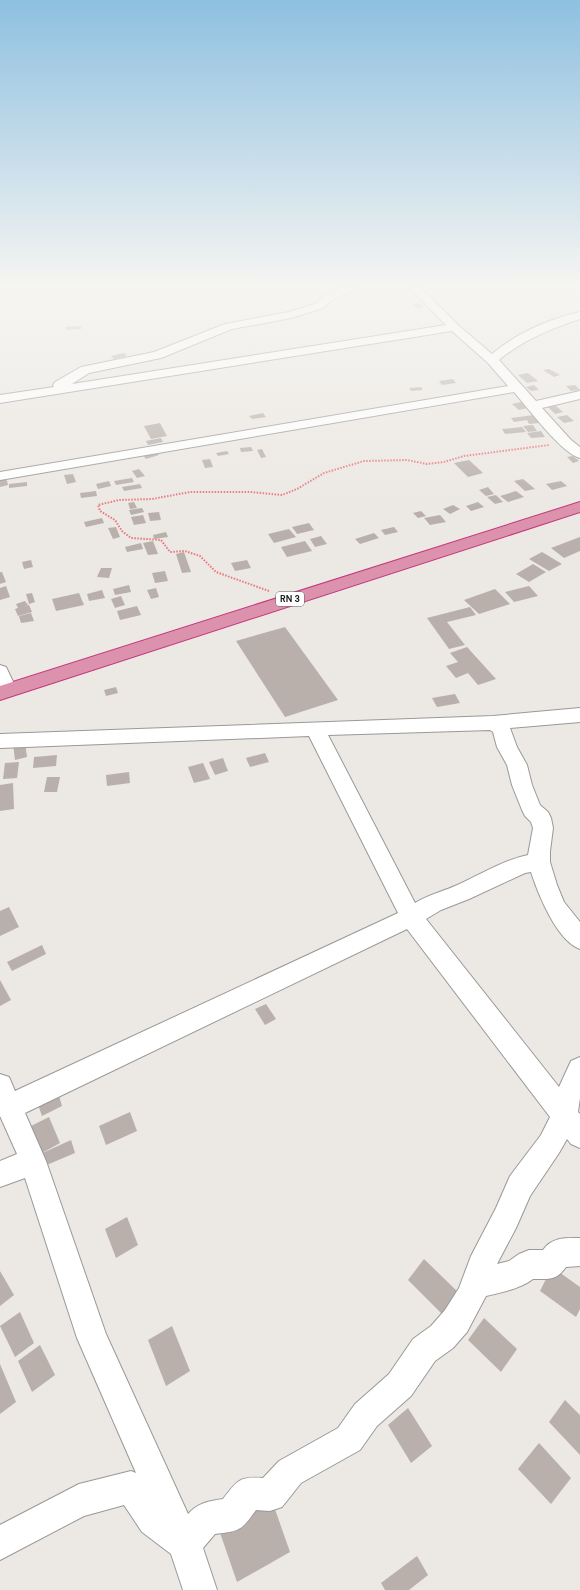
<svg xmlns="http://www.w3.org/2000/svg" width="580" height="1590" font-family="'DM Sans',sans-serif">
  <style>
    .building { fill: #b9b0ac }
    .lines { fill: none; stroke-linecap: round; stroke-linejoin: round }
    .minor-casing { stroke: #999; stroke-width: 2 }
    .highway-casing { stroke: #c4367d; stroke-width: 2 }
    .path { stroke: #ea767d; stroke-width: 2; stroke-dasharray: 1.5 1.5; stroke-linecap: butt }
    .minor { fill: #fff; fill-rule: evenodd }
    .highway { fill: #dc92ac; fill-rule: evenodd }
    .labels { text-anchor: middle; stroke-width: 3; stroke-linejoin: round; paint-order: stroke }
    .shield { fill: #fff; stroke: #606060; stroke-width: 1 }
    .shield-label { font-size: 9px; font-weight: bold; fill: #1c1c1c }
  </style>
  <rect width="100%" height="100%" fill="#ece8e3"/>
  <g class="building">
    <path d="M419 303 424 307 417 308 412 304Z"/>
    <path d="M81 326V329L66 330V327Z"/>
    <path d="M124 353 127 356 114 359 111 356Z"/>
    <path d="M549 369 560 375 554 377 543 370Z"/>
    <path d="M528 373 538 381 527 383 518 375Z"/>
    <path d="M453 379 456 383 442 385 439 381Z"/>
    <path d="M534 385 539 390 531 391 526 387Z"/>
    <path d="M575 385 580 390 571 391 566 386Z"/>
    <path d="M421 387 423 390 411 391 409 388Z"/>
    <path d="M521 402 528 408 519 410 512 404Z"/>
    <path d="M556 406 563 412 555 414 548 407Z"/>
    <path d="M263 413 266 417 252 419 249 416Z"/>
    <path d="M534 415 539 423 529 424 527 420 514 422 511 418Z"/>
    <path d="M567 415 574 421 564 423 557 417Z"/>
    <path d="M160 423 167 436 151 439 144 426Z"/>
    <path d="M533 425 537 431 528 432 523 426Z"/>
    <path d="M522 427 526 432 505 434 502 429Z"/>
    <path d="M541 431 545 437 531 438 527 433Z"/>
    <path d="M161 438 163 442 148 445 146 441Z"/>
    <path d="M251 447 253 451 241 452 240 448Z"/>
    <path d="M262 449 266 457 261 458 257 450Z"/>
    <path d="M227 451 229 454 218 456 216 453Z"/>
    <path d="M157 452 159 455 146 459 143 455Z"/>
    <path d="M573 456 579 461 573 463 567 457Z"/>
    <path d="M210 459 213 467 205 468 202 460Z"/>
    <path d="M469 460 483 473 468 477 454 463Z"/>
    <path d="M139 469 145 476 137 478 132 471Z"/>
    <path d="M73 474 76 482 67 484 64 475Z"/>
    <path d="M6 477 8 485 0 487V478Z"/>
    <path d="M132 478 134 482 116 485 114 481Z"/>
    <path d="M523 479 535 489 525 491 514 481Z"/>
    <path d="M109 481 111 486 98 489 96 484Z"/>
    <path d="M561 481 567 486 552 490 546 484Z"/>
    <path d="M27 482V486L9 488V484Z"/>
    <path d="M140 484 142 488 124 491 122 487Z"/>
    <path d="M488 487 494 494 486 496 479 490Z"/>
    <path d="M96 491 97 496 81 498 80 493Z"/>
    <path d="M516 491 524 497 508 502 500 496Z"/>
    <path d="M496 495 503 502 495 504 487 497Z"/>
    <path d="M134 502 137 508 130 509 128 503Z"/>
    <path d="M478 502 484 507 471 511 466 506Z"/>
    <path d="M453 505 460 509 450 514 443 509Z"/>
    <path d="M142 508 144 512 131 515 129 510Z"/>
    <path d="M421 511 426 516 418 518 413 513Z"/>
    <path d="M159 512 161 520 150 521 148 513Z"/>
    <path d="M143 515 146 523 134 525 131 517Z"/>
    <path d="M440 515 446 522 430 525 424 518Z"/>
    <path d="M102 518 104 523 86 527 84 522Z"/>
    <path d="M309 523 314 530 297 534 292 527Z"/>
    <path d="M116 527 120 537 113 539 108 528Z"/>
    <path d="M394 527 398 532 385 535 381 530Z"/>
    <path d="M289 529 296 537 274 543 268 534Z"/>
    <path d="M166 532 168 537 154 539 153 535Z"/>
    <path d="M374 533 379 538 360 544 355 539Z"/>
    <path d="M321 536 327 544 315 547 310 539Z"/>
    <path d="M580 537V551L564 558 551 548Z"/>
    <path d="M153 541 158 554 148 555 143 543Z"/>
    <path d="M305 541 312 551 287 557 281 547Z"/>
    <path d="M141 543 143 549 127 552 125 547Z"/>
    <path d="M184 552 191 572 182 573 176 554Z"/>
    <path d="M542 552 562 564 549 571 529 559Z"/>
    <path d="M31 560 33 567 24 569 22 562Z"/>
    <path d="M247 560 251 568 235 571 231 563Z"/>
    <path d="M533 564 546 572 529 582 516 574Z"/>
    <path d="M101 568H112L109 578 97 577Z"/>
    <path d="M165 571 168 581 155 583 152 573Z"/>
    <path d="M0 572H2L6 582 0 584Z"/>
    <path d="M129 585 131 592 115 595 113 589Z"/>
    <path d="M6 586 10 597 0 600V588Z"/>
    <path d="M529 586 538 596 514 602 505 592Z"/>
    <path d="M156 588 159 597 151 599 147 590Z"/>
    <path d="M495 589 510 604 479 614 464 600Z"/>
    <path d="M102 590 105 598 89 601 87 594Z"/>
    <path d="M32 593 35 602 29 604 26 594Z"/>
    <path d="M79 593 84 605 56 611 52 599Z"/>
    <path d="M121 596 125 605 115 608 111 599Z"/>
    <path d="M25 601 28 605 22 607 29 605 32 612 18 616 15 609 18 608 16 604Z"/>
    <path d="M137 606 141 615 120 620 117 611Z"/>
    <path d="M470 607 476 615 447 622 465 645 449 649 427 618Z"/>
    <path d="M31 613 34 621 21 623 19 616Z"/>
    <path d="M285 627 338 700 285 717 236 641Z"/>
    <path d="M467 647 496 679 478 685 468 673 456 678 446 666 458 662 450 653Z"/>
    <path d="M116 687 118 693 106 696 104 690Z"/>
    <path d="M455 694 460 703 437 707 432 698Z"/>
    <path d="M25 742 27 757 15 760 13 744Z"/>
    <path d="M265 753 269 762 250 767 246 758Z"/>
    <path d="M57 755 56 766 33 768 34 757Z"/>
    <path d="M223 758 228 771 215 775 209 762Z"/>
    <path d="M19 762 17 778 3 779 5 763Z"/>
    <path d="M203 763 210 779 194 783 188 767Z"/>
    <path d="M129 772 130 783 107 786 106 775Z"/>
    <path d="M47 777H60L57 792H44Z"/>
    <path d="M13 783 14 809 0 811V785Z"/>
    <path d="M9 907 19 927 0 936V911Z"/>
    <path d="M42 945 46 954 12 971 7 962Z"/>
    <path d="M0 980 11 1000 0 1006Z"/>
    <path d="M266 1004 276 1019 265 1025 255 1009Z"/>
    <path d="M57 1089 62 1106 42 1116 36 1099Z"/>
    <path d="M130 1112 137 1131 106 1145 99 1126Z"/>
    <path d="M49 1117 60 1143 42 1153 31 1126Z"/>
    <path d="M71 1140 75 1153 42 1167 38 1155Z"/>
    <path d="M127 1217 138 1245 116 1258 105 1229Z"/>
    <path d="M424 1259 460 1294 444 1316 408 1280Z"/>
    <path d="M552 1267 580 1287V1309L576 1317 540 1291Z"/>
    <path d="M0 1271 14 1295 0 1306Z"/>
    <path d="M20 1312 34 1343 15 1357 0 1326Z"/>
    <path d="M484 1318 517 1349 501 1372 468 1340Z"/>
    <path d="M172 1326 190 1371 166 1386 148 1340Z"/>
    <path d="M40 1345 55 1375 32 1392 18 1361Z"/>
    <path d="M0 1364 16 1402 0 1414Z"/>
    <path d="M565 1400 580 1415V1455L549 1422Z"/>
    <path d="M408 1408 432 1446 411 1463 388 1425Z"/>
    <path d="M539 1443 571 1478 551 1504 518 1469Z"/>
    <path d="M270 1495 290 1552 237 1582 217 1524Z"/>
    <path d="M417 1556 428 1575 409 1590H385L381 1583Z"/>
  </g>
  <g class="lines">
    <defs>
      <g id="minor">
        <path d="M342 288H355L354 290 334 299 323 308 291 318 232 329 161 358 89 373 72 384 446 325 410 288H421L458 325 492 354C517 333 549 319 580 312V319C550 329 523 340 499 360L536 401 580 391V399L542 408 571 440 580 447V458C562 454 528 408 514 392L0 480V472L508 386 488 363 452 331 0 403V395L54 387 53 385 55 382 81 367 154 352 225 324 289 312 315 304 326 295Z"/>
        <path d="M0 665 6 667 17 690 14 694 8 696 2 694 0 692Z"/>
        <path d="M580 708V722L510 728 517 747 527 765 532 785 540 805 548 812 551 818 553 828 550 851V862L557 885 564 902 580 922V949C557 941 538 894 531 872L525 873 469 899 441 910 426 919 559 1087 571 1061 580 1057V1098L578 1112 580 1114V1148L571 1144 567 1139 559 1153 530 1196 516 1228 497 1264 509 1261 519 1254 529 1250H543C552 1237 565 1238 580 1238V1266L566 1267C556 1281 549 1279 533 1279 520 1289 502 1292 486 1296L467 1332 453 1348 435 1361 411 1396 377 1426 360 1450 301 1483 282 1507 270 1511 256 1510C241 1531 240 1531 215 1534L203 1548 217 1590H183L171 1554 142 1532 124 1505 84 1516 0 1560V1525L79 1484 131 1471 136 1473 77 1338 25 1178 0 1187V1161L17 1154 0 1116V1074L9 1077 15 1091 398 913 309 736 0 748V734L493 716ZM490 730 493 732 497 747 507 765 512 785 522 810 525 816 531 822 533 828 528 855C503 860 478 876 455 886 441 892 428 895 415 903L328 735ZM407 929 550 1117 541 1135 510 1176 496 1208 471 1256 459 1288 445 1310 431 1326 413 1339 389 1374 355 1404 338 1428 279 1461 263 1478C239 1476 237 1481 223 1499 208 1501 198 1503 188 1514L106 1334 46 1161 25 1113Z"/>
      </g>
      <path id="highway" d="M580 502V512L0 700V686Z"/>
    </defs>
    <use href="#minor" class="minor-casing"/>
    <use href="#highway" class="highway-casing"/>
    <path class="path" d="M269 591 216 572 200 556 185 551 170 552 161 540 131 538 122 531 115 520 100 511 98 505 119 500 152 499 190 492H251L282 495 297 489 324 473 364 461 407 460 427 464 444 462 464 456 549 445"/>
    <use href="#minor" class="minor"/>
    <use href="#highway" class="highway"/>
  </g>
  <linearGradient id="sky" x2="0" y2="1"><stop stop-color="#8ec0e0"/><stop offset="0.56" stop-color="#f6f5f2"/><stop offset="1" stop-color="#f6f5f2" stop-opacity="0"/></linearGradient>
  <rect width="580" height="510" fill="url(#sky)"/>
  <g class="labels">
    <rect class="shield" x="276" y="592" width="28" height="14" rx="3"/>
    <g class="shield-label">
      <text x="290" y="602">RN 3</text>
    </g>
  </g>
</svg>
